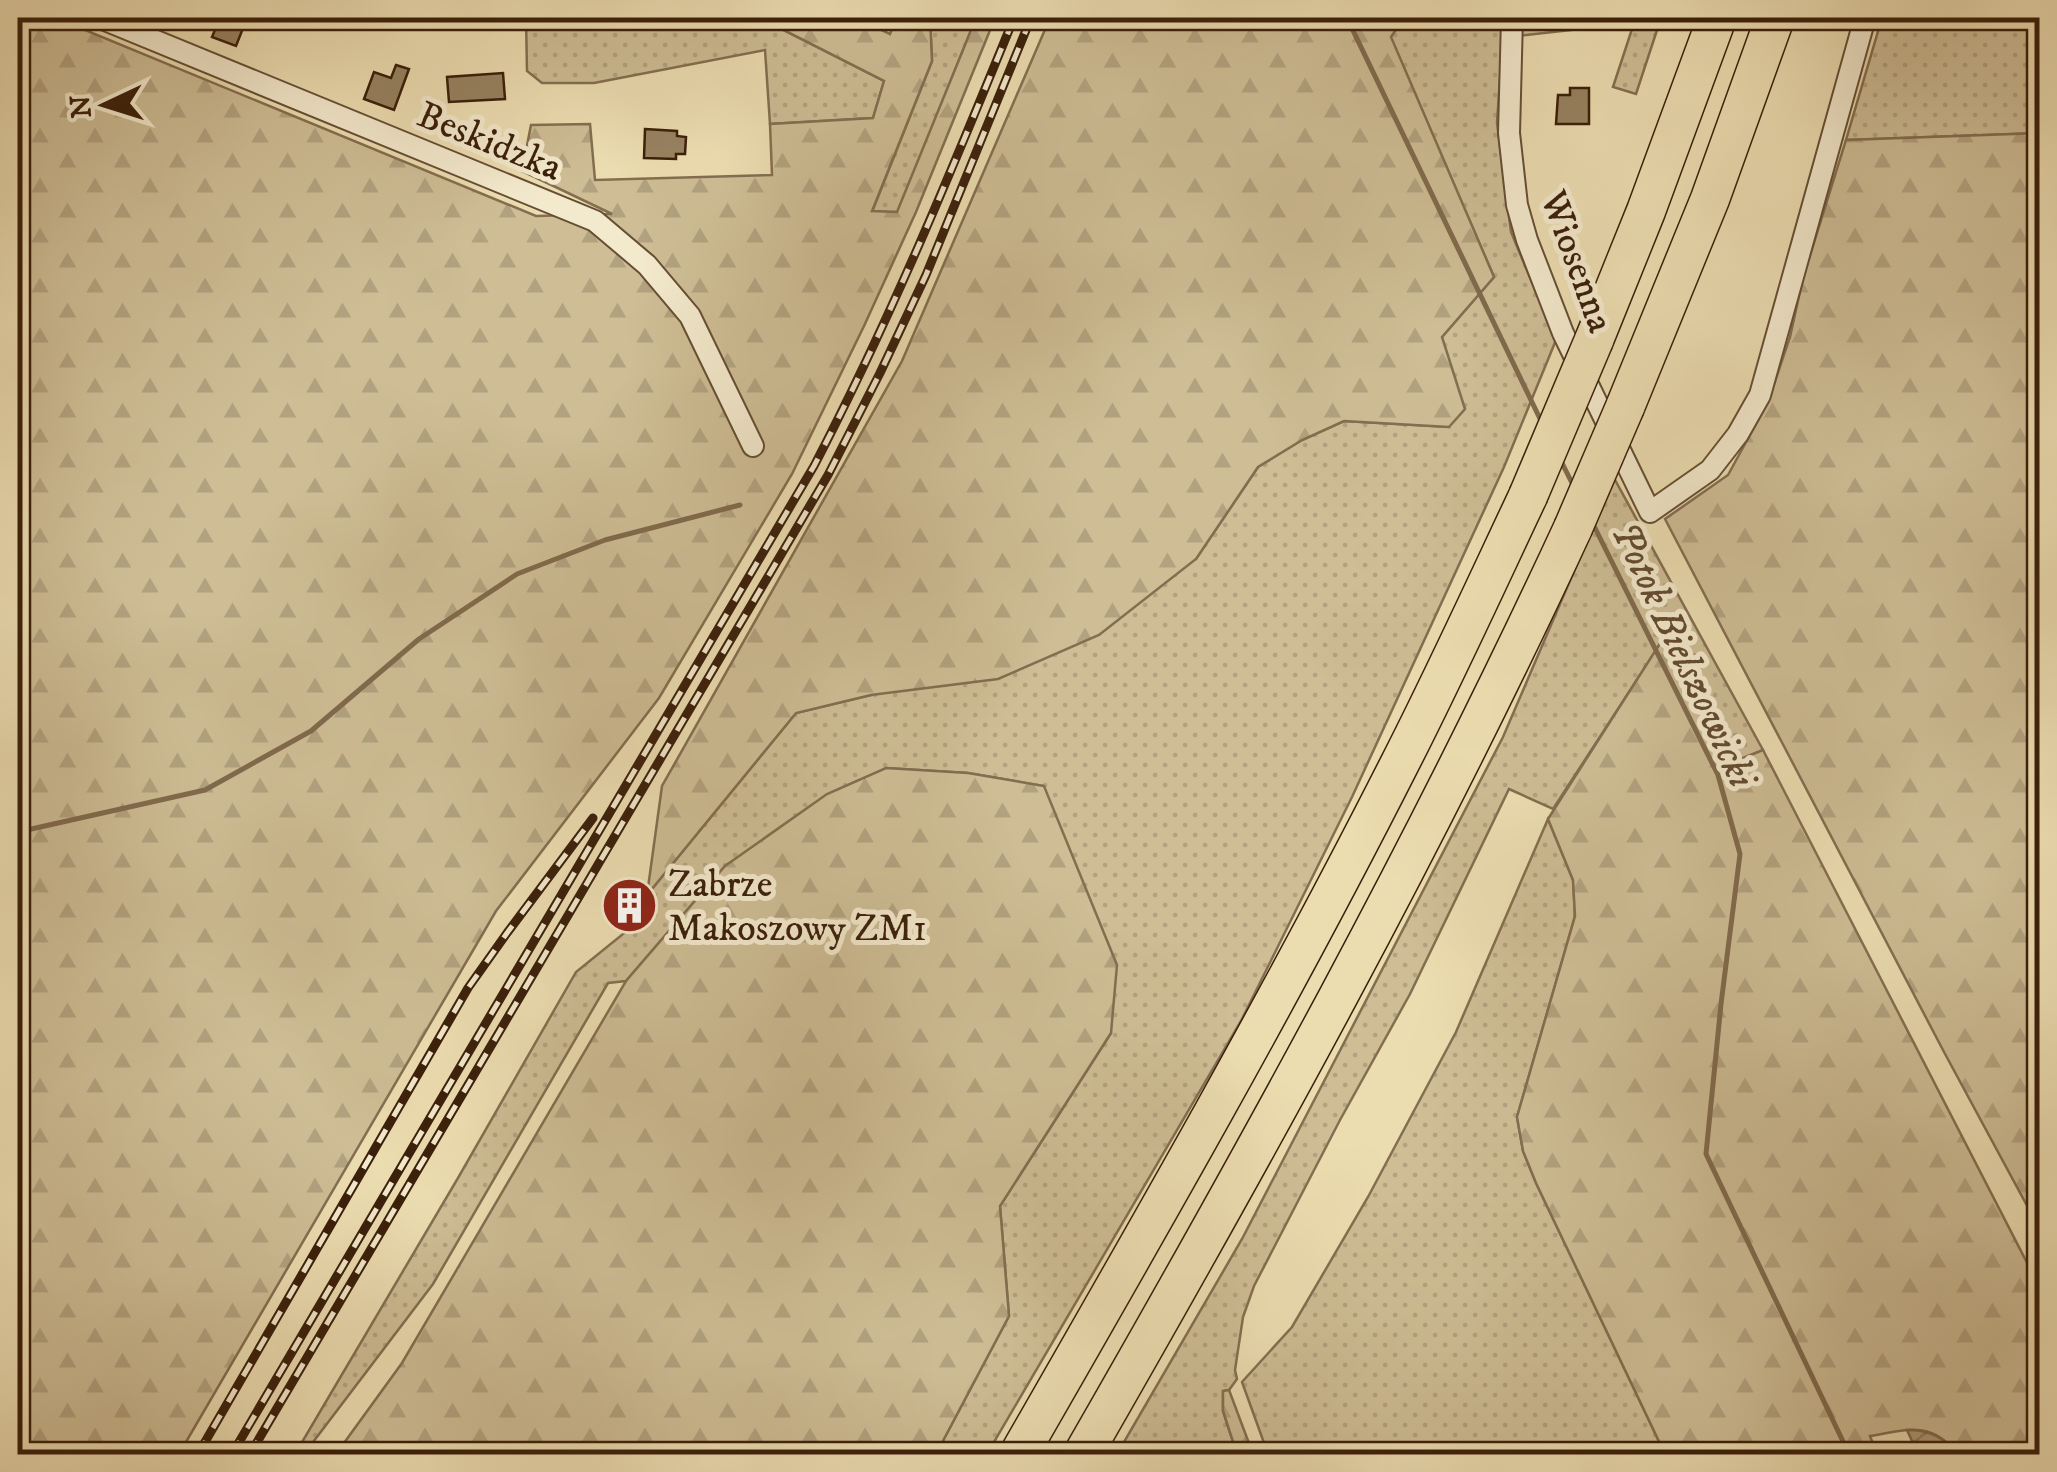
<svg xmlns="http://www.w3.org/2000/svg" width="2057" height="1472" font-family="'IM FELL DW Pica',serif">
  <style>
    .grass { fill: url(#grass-dots); stroke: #846e50; stroke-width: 2.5 }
    .forest { fill: url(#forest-firs); stroke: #846e50; stroke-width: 2.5 }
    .water { fill: url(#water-waves); stroke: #806a4c; stroke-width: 2.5 }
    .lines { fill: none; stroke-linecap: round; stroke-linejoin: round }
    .stream { stroke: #806a4c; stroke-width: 5 }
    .building { fill: #978261; stroke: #3a1f0a; stroke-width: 2.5 }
    .minor-casing { stroke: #664e34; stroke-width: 24 }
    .motorway-casing { stroke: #3a1f0a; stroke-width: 41 }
    .minor { stroke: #f3e9cc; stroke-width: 20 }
    .motorway { stroke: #ecddb1; stroke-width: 38 }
    .rail-casing { stroke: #3a1f0a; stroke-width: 9 }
    .rail { stroke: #f3e9cc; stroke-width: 5; stroke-dasharray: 15; stroke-linecap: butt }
    .motorway-bridge-casing { stroke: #3a1f0a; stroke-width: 41; stroke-linecap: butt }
    .motorway-bridge { stroke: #ecddb1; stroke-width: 38 }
    .labels { text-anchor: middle; stroke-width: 10; stroke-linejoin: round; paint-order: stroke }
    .street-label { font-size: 38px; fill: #3a1f0a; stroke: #f3e9cc }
    .poi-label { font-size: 38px; fill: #3a1f0a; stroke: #f3e9cc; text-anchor: start }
    .water-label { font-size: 40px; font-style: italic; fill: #634b30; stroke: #f3e9cc }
  </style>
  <defs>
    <pattern id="grass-dots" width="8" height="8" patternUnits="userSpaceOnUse" patternTransform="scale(2.5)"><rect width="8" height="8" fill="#cebd95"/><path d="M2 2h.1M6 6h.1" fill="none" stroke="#b2a27f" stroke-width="1.8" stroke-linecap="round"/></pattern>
    <pattern id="forest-firs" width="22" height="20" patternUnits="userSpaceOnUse" patternTransform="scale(2.5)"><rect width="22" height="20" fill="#cebd95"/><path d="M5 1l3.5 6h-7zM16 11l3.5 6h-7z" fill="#b2a27f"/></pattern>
    <pattern id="water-waves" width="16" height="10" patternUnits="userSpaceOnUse" patternTransform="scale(2.5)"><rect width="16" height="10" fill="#af9c78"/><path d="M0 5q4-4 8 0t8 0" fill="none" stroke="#8f7f61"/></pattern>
  </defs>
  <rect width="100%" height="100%" fill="#ecddb1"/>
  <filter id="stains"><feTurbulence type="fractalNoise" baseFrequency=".002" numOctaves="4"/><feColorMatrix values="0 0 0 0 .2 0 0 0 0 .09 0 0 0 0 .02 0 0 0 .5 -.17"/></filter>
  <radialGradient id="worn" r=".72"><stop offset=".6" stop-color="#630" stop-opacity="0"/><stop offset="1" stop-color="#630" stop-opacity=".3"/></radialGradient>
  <g class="grass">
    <path d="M526 18H760L884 81 873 118 770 124 765 50 594 83H542L527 71Z"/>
    <path d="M930 18H976L898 212H872L932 61Z"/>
    <path d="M1404 18H1504L1497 123 1511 232 1556 340 1504 467 1352 797 1241 1021 987 1454H936L1009 1316 1000 1206 1111 1033 1044 786 968 773 886 768 725 866 626 981 608 983 433 1284 304 1454H295L458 1178 576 972 628 930 647 895 796 713 871 695 1196 559 1258 467 1302 440 1344 421 1449 427 1442 337 1494 277 1390 37Z"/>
    <path d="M1522 18H1661L1636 94 1613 87 1634 23 1518 36Z"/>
    <path d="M1882 18H2039V133L1846 140Z"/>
    <path d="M1614 478 1763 750 1741 759 1668 632 1553 809 1509 789 1410 994 1340 1120 1254 1286 1243 1317 1235 1370 1237 1379 1229 1390 1223 1391V1411L1237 1454H1117L1242 1239 1503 737Z"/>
    <path d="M1548 819 1573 880 1575 916 1517 1117 1523 1151 1536 1183 1665 1454H1268L1242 1382 1292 1327 1368 1197 1456 1032Z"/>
  </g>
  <g class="forest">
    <path d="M18 18H56L536 216 612 214 522 171 531 125 590 124 595 180 772 175 770 124 873 118 884 81 760 18H856L890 34 896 18H930L932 61 872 211 897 212 976 18H995L916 212 864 326 792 474 659 698 496 911 179 1454H18Z"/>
    <path d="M1050 18H1404L1391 37 1494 277 1442 337 1465 409 1449 427 1344 421 1302 440 1258 467 1196 559 1099 635 998 679 871 695 796 713 647 895 662 786 902 361Z"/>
    <path d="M2039 133V1228L1944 1052 1665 519 1728 475 1768 402 1790 337 1803 278 1846 140Z"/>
    <path d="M1668 631 1741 759 1763 750 2039 1286V1454H1957C1932 1420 1905 1430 1870 1436L1877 1454H1665L1536 1183 1523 1151 1517 1117 1575 916 1573 880 1548 819Z"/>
    <path d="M886 768 968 773 1044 786 1117 965 1111 1033 1000 1206 1009 1316 936 1454H336L402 1363 626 981 725 866 827 794Z"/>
    <path d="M1229 1390 1253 1454H1237L1223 1411V1391Z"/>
  </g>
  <path class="water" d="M1907 1430C1929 1430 1943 1436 1957 1454H1918Z"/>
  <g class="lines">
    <g class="stream">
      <path d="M1347 18 1543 425"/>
      <path d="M1559 457 1574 487"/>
      <path d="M1593 524 1718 775 1740 854 1721 1004 1706 1154 1849 1454"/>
      <path d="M18 832 205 790 311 731 419 639 517 574 605 540 740 505"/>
    </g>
  </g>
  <g class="building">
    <path d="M220 18H247L236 46 212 37Z"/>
    <path d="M396 65 409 69 394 110 364 99 374 72 391 78Z"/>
    <path d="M503 73 505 99 449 102 447 77Z"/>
    <path d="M1570 88H1589V124H1556L1558 95H1570Z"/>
    <path d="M645 129 677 131V136L686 137 685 154H676V159L644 158Z"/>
  </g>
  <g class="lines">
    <defs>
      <g id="minor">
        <path d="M100 18 595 221 647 265 690 316 753 446"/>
        <path d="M1512 18 1509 133 1517 205 1527 240 1563 333 1650 512 1710 470 1738 434 1760 395 1865 18"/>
      </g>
      <g id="motorway">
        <path d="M1594 340 1646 211 1717 18"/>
        <path d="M1625 407 1710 199 1775 18"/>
        <path d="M1019 1454C1150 1226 1281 998 1400 763 1445 675 1486 585 1528 496"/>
        <path d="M1083 1454C1257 1151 1426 846 1573 528"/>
      </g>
    </defs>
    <use href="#minor" class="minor-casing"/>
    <use href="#motorway" class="motorway-casing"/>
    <use href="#minor" class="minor"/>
    <use href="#motorway" class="motorway"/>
    <defs>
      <g id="rail">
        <path d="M198 1454 468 988 507 933 593 818"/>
        <path d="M232 1454 814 466C890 320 952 170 1014 18"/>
        <path d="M250 1454 828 475 880 373 926 275 1031 18"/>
      </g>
    </defs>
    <use href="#rail" class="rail-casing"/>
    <use href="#rail" class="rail"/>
    <defs>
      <g id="motorway-bridge">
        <path d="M1528 496 1594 340"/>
        <path d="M1573 528 1625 407"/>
      </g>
    </defs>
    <use href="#motorway-bridge" class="motorway-bridge-casing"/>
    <use href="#motorway-bridge" class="motorway-bridge"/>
  </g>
  <defs>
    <symbol id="building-disc" viewBox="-11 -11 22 22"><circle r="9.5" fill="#8f2418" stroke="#f3e9cc"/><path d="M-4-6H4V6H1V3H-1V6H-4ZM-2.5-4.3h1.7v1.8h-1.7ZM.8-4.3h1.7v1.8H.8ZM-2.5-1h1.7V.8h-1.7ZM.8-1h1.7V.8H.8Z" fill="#fff"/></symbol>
  </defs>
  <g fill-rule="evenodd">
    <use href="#building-disc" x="598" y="874" width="63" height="63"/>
  </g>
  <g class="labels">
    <g class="street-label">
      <text transform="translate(490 140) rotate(22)" y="13">Beskidzka</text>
      <text transform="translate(1578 261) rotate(70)" y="13">Wiosenna</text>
    </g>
    <g class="poi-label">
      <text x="668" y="896">Zabrze<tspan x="668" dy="44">Makoszowy ZM1</tspan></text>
    </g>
    <g class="water-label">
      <text transform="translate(1685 654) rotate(65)" y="14">Potok Bielszowicki</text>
    </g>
  </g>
  <rect width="2057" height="1472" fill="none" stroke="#ecddb1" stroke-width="60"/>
  <rect x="20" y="20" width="2017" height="1432" fill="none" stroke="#3a1f0a" stroke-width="5"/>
  <rect x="30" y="30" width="1997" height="1412" fill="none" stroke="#3a1f0a" stroke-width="2.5"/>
  <g transform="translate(105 105) rotate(266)" stroke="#f3e9cc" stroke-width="8" paint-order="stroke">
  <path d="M0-8L18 38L0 25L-18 38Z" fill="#3a1f0a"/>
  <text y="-15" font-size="28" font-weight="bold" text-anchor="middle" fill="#3a1f0a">N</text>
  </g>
  <rect width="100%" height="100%" filter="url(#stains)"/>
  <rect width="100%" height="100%" fill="url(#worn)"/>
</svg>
